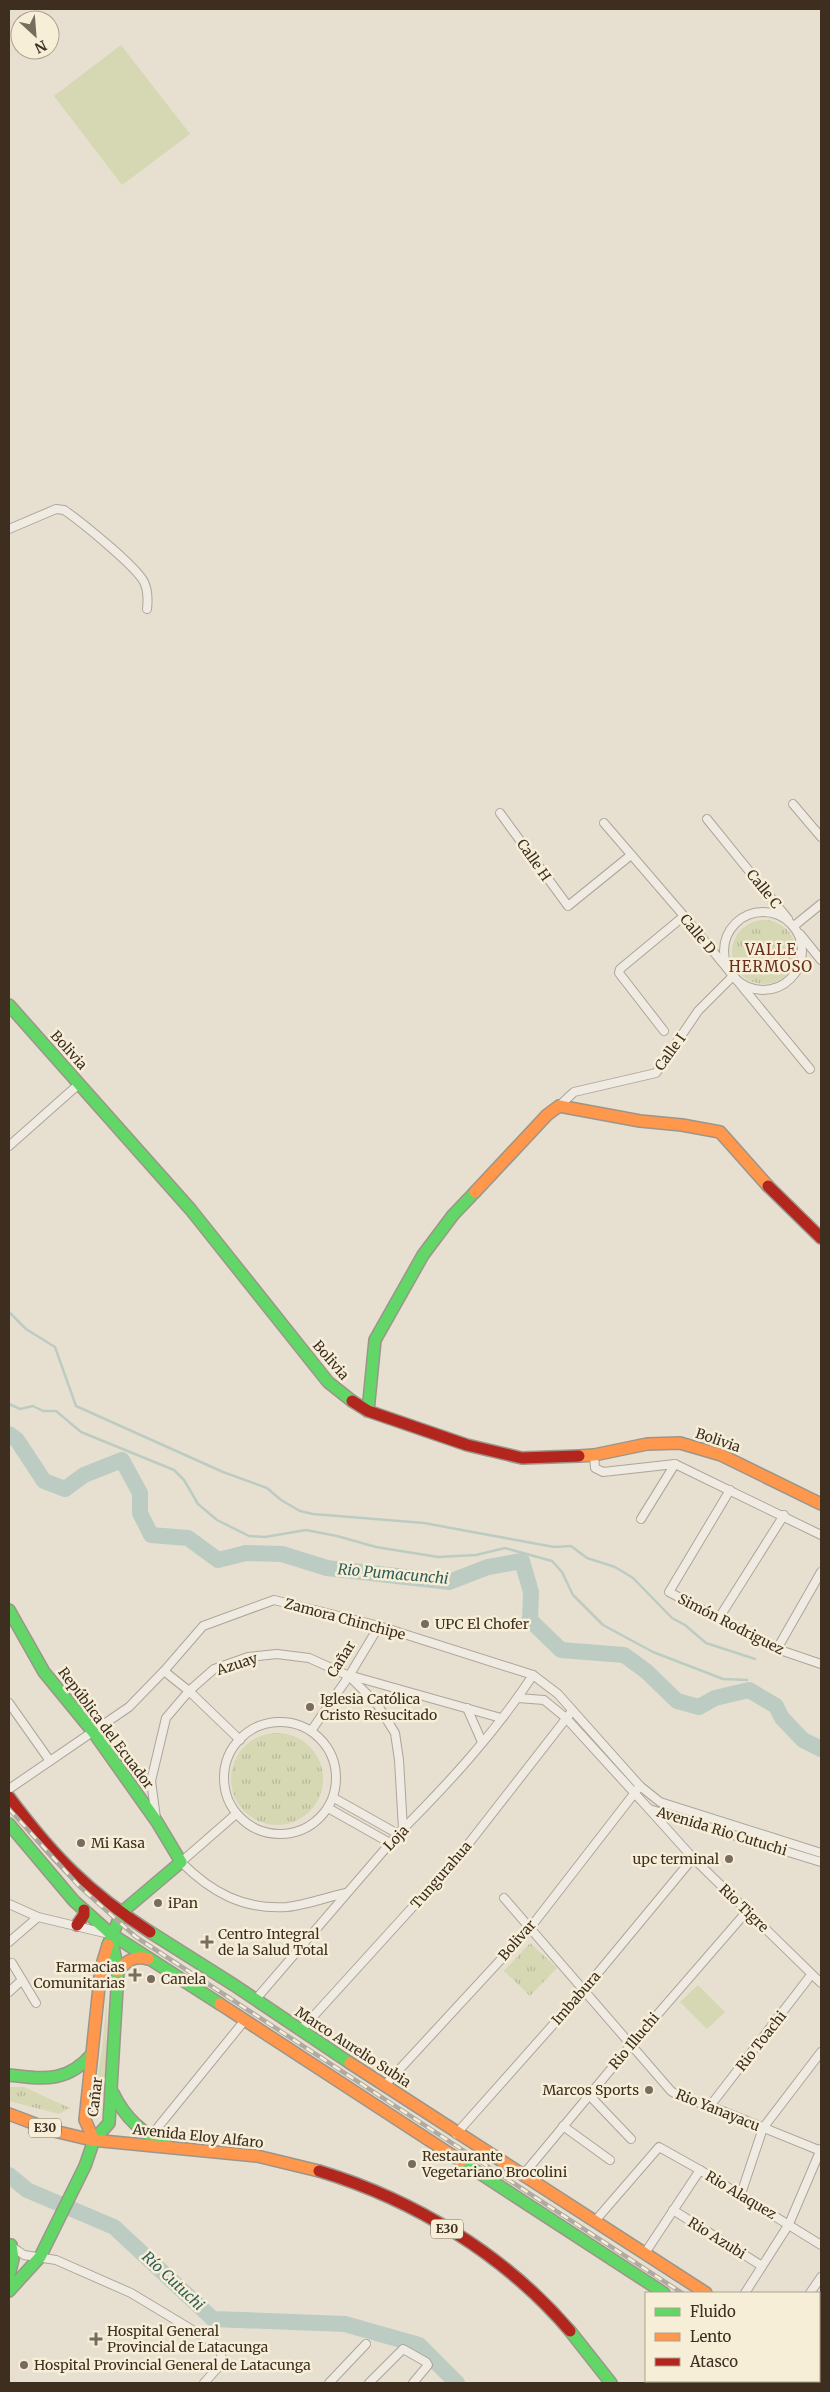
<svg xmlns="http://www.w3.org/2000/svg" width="830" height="2392" font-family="Merriweather,serif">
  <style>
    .grass { fill: url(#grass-tufts) }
    .pitch { fill: #d6d7b3 }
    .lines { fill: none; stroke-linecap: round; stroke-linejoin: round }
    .stream { stroke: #bcccc2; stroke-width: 2.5 }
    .river { stroke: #bcccc2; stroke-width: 16 }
    .street-casing { stroke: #ada599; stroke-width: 10 }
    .fast-casing { stroke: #9c958a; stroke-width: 14 }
    .slow-casing { stroke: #9c958a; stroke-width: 14 }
    .jam-casing { stroke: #9c958a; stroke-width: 14 }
    .street { stroke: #efebe3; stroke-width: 8 }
    .fast { stroke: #63d668; stroke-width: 11 }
    .slow { stroke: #ff974d; stroke-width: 11 }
    .jam { stroke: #b3261e; stroke-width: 11 }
    .rail-casing { stroke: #afaaa2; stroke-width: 4.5 }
    .rail { stroke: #f7eed8; stroke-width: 2.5; stroke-dasharray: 8; stroke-linecap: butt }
    .poi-dot { fill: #786c5e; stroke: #f7eed8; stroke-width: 2 }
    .labels { text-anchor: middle; stroke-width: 5; stroke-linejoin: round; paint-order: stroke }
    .shield { fill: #f7eed8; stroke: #756857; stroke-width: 1 }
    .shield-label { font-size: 12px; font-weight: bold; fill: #3d2e20 }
    .street-label { font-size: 14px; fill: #3d2e20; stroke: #f7eed8 }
    .poi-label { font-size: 14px; fill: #3d2e20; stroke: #f7eed8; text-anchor: start }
    .neighbourhood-label { font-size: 15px; letter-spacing: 1px; fill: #6b2e1e; stroke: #f7eed8 }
    .water-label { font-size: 15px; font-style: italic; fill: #2f5d5a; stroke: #f7eed8 }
  </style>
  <defs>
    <pattern id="grass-tufts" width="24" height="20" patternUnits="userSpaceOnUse" patternTransform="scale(1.25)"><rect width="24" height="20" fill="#d6d7b3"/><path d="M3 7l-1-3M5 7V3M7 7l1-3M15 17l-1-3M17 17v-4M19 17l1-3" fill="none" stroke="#b9b99a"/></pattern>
  </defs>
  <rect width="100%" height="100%" fill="#e7e0d1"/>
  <g class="grass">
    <circle cx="764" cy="952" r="32"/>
    <circle cx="277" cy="1779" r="46"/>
    <path d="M530 1943 557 1968 530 1996 504 1971Z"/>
    <path d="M107 1996 106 2092 103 2096 96 2094 95 2091 102 2049Z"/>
    <path d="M9 2087H24L70 2108 59 2114 9 2101Z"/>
  </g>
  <g class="pitch">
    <path d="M121 45 190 134 122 185 54 96Z"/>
    <path d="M698 1985 725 2012 707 2029 680 2002Z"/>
  </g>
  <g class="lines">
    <g class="stream">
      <path d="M9 1312 26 1329 55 1347 76 1406 223 1472 267 1488 281 1500 300 1511 313 1514 424 1523 554 1547 571 1546 587 1558 615 1567 633 1578 672 1618 685 1625 706 1643 755 1659"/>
      <path d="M9 1404 20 1409 33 1406 43 1411H56L81 1432 174 1470 184 1480 198 1504 217 1520 249 1536 265 1537 306 1530 337 1536 376 1547 438 1557 476 1555 505 1548 552 1561 562 1572 573 1595 603 1625 653 1652 723 1679 747 1680"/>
    </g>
    <g class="river">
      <path d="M9 1434 17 1440 44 1481 65 1489 84 1475 122 1460 140 1493V1513L151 1535 188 1538 218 1560 246 1553 282 1554 327 1568 449 1582 488 1567 522 1561 531 1592 530 1620 561 1650 624 1655 646 1671 677 1701 699 1707 715 1698 749 1690 776 1706 782 1718 803 1740 821 1749"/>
      <path d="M9 2175 27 2190 114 2227 213 2319 345 2324 419 2345 457 2383"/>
    </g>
    <defs>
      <g id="street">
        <path d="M9 529 56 509 64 510C80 521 136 566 144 582 148 590 148 600 147 609"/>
        <path d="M793 804 821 837"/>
        <path d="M500 813 568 906 631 855"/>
        <path d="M707 819 788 919"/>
        <path d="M604 823 684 916 810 1069"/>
        <circle cx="763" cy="951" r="39"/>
        <path d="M794 926 821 904"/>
        <path d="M800 934 821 960"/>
        <path d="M664 1031 619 973 620 969 684 916"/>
        <path d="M559 1106 574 1092 656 1073 698 1011 733 976"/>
        <path d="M9 1146 79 1084"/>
        <path d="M594 1455 595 1468 603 1472 675 1464 821 1535"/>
        <path d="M730 1490 669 1592 777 1649 821 1664"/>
        <path d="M641 1519 675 1464"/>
        <path d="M719 1618 784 1515"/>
        <path d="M777 1649 821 1572"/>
        <path d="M164 1671 189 1691 240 1740"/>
        <path d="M352 1676 501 1718"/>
        <path d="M518 1698 544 1700 566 1718 649 1809 821 1862"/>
        <path d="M9 1703 50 1761"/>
        <path d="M467 1708 482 1742"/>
        <circle cx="280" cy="1778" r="56"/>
        <path d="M311 1731 349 1676 379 1626"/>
        <path d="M9 1789 129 1707 164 1671 203 1626 274 1600 379 1626 533 1675 558 1694 640 1786 660 1802 821 1853"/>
        <path d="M334 1798 398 1834"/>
        <path d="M328 1808 390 1843"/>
        <path d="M649 1809 693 1858 821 1983"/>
        <path d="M236 1814 181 1862C211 1892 243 1910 287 1907 306 1905 327 1897 346 1893"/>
        <path d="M156 1818 151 1781 166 1718 189 1691 214 1669 248 1657 277 1654 309 1658 349 1676 377 1704 395 1733 399 1760 403 1829"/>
        <path d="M504 1898 671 2091 682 2098 710 2106 821 2151"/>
        <path d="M9 1904 38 1917 109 1934"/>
        <path d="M9 1942 38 1917"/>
        <path d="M12 1963 36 2003"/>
        <path d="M9 1992 22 1980"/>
        <path d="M256 1999 398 1834C447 1785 495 1733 533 1675"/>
        <path d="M300 2031 459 1856 572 1711"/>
        <path d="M385 2085 530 1928 640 1786"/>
        <path d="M589 2095 631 2139"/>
        <path d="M710 2106 811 1975"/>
        <path d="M563 2126 610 2160"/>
        <path d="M456 2134 583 1991 693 1858"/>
        <path d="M150 2137 245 2020"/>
        <path d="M523 2175 631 2045 748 1910"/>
        <path d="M741 2194 763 2128 821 2052"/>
        <path d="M673 2210 762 2266"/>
        <path d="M595 2221 659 2147 700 2170 821 2245"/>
        <path d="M11 2246 24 2255 56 2260 131 2293 214 2343 221 2352 222 2363 204 2383"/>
        <path d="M645 2253 700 2170"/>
        <path d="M745 2293 789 2224 821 2149"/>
        <path d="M810 2293 821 2277"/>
        <path d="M329 2383 366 2344"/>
        <path d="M369 2383 403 2349 426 2362 428 2365 413 2383"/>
      </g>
      <g id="fast">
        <path d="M9 1005 191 1210 328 1382 352 1401"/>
        <path d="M368 1411 375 1340 423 1255 453 1215 475 1192"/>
        <path d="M9 1610 44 1672 94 1733 157 1822 181 1862 122 1912 108 1945"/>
        <path d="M9 1824 74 1901 111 1934 220 2004"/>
        <path d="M150 1932 234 1985 350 2063"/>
        <path d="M9 2075C44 2079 67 2083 92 2054"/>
        <path d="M113 2093C125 2118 142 2133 167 2145"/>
        <path d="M461 2161 664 2293"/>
        <path d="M9 2276 13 2259 11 2245"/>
        <path d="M9 2291 40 2257 85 2166 94 2140 109 2123 118 1971 111 1936"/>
        <path d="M570 2331 611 2383"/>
      </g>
      <g id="slow">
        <path d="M475 1192 547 1115 559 1106 640 1121 682 1125 720 1132 768 1186"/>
        <path d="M579 1456 594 1455 647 1444 680 1443 721 1455 821 1504"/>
        <path d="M118 1971C126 1961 135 1955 148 1959"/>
        <path d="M220 2004 461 2161"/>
        <path d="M350 2063 706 2293"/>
        <path d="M9 2114 54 2131 92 2140 257 2156 319 2171"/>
        <path d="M94 2140 85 2120 101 1968 108 1945"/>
        <path d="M819 2367 821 2369"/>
        <path d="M797 2381 800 2383"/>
      </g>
      <g id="jam">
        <path d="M768 1186 821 1238"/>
        <path d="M352 1401 368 1411 467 1445 522 1458 579 1456"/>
        <path d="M9 1797C53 1856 88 1892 150 1932"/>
        <path d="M77 1925 84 1915V1910"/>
        <path d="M319 2171C415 2200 505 2255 570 2331"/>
      </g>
    </defs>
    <use href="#street" class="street-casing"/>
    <use href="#fast" class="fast-casing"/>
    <use href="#slow" class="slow-casing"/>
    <use href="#jam" class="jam-casing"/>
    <use href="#street" class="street"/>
    <use href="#fast" class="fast"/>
    <use href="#slow" class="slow"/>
    <use href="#jam" class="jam"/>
    <defs>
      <g id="rail">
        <path d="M9 1809 79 1886 136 1937 682 2293"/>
        <path d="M813 2381 817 2383"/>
      </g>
    </defs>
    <use href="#rail" class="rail-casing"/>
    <use href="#rail" class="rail"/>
  </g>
  <g class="poi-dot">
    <circle cx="425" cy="1624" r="5"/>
    <circle cx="310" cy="1707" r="5"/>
    <circle cx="81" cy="1843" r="5"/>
    <circle cx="729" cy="1859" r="5"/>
    <circle cx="158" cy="1903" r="5"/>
    <path d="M204.5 1934.5h5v5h5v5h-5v5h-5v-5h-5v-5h5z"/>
    <path d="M132.5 1967.5h5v5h5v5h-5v5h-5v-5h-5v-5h5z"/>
    <circle cx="151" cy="1979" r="5"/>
    <circle cx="649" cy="2090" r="5"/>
    <circle cx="412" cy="2164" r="5"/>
    <path d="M93.5 2331.5h5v5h5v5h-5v5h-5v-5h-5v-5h5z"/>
    <circle cx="24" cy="2365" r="5"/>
  </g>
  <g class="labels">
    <g class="shield">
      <rect x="29" y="2118.5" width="32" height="19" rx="4"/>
      <rect x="431" y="2219.5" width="32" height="19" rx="4"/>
    </g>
    <g class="shield-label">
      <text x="45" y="2132">E30</text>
      <text x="447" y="2233">E30</text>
    </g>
    <g class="street-label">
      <text transform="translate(534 860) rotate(55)" y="5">Calle H</text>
      <text transform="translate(764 889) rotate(51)" y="5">Calle C</text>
      <text transform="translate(698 934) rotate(50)" y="5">Calle D</text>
      <text transform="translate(69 1050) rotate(48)" y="5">Bolivia</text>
      <text transform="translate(670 1052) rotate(-54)" y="5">Calle I</text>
      <text transform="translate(331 1360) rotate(49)" y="5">Bolivia</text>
      <text transform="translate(718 1440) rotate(19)" y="5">Bolivia</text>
      <text transform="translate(345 1619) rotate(15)" y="5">Zamora Chinchipe</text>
      <text transform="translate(731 1624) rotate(27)" y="5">Simón Rodriguez</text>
      <text transform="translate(341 1659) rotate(-58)" y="5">Cañar</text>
      <text transform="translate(237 1664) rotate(-18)" y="5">Azuay</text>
      <text transform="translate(106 1728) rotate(53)" y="5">República del Ecuador</text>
      <text transform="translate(722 1831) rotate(17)" y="5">Avenida Rio Cutuchi</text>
      <text transform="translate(396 1838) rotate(-46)" y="5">Loja</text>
      <text transform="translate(441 1875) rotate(-49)" y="5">Tungurahua</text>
      <text transform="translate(744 1908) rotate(44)" y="5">Rio Tigre</text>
      <text transform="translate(517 1940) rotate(-49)" y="5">Bolivar</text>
      <text transform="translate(576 1998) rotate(-49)" y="5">Imbabura</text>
      <text transform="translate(634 2041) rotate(-50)" y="5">Rio Illuchi</text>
      <text transform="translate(761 2041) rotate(-52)" y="5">Rio Toachi</text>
      <text transform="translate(353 2047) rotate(33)" y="5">Marco Aurelio Subia</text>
      <text transform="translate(95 2097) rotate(-83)" y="5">Cañar</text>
      <text transform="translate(718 2110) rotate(22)" y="5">Rio Yanayacu</text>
      <text transform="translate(198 2136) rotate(6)" y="5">Avenida Eloy Alfaro</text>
      <text transform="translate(741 2195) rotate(31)" y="5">Rio Alaquez</text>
      <text transform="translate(717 2238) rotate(32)" y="5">Rio Azubi</text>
    </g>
    <g class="poi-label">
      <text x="435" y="1629">UPC El Chofer</text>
      <text x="320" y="1704">Iglesia Católica<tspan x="320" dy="16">Cristo Resucitado</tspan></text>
      <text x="91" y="1848">Mi Kasa</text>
      <text x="719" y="1864" text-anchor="end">upc terminal</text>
      <text x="168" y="1908">iPan</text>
      <text x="218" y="1939">Centro Integral<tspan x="218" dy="16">de la Salud Total</tspan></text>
      <text x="125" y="1972" text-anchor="end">Farmacias<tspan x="125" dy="16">Comunitarias</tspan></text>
      <text x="161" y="1984">Canela</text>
      <text x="639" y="2095" text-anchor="end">Marcos Sports</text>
      <text x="422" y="2161">Restaurante<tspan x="422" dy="16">Vegetariano Brocolini</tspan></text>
      <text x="107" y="2336">Hospital General<tspan x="107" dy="16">Provincial de Latacunga</tspan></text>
      <text x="34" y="2370">Hospital Provincial General de Latacunga</text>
    </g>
    <g class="neighbourhood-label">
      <text x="771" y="955">VALLE<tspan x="771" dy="17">HERMOSO</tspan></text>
    </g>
    <g class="water-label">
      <text transform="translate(393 1574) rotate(5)" y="5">Rio Pumacunchi</text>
      <text transform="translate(173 2281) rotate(43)" y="5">Río Cutuchi</text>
    </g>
  </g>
  <rect width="830" height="2392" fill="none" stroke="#3d2e20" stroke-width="20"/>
  <rect x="645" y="2292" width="175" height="90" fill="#f7eed8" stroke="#ada18e"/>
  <rect x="655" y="2308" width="25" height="8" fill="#63d668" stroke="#ada18e"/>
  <text x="690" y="2317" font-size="15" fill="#3d2e20">Fluido</text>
  <rect x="655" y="2333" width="25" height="8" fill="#ff974d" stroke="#ada18e"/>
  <text x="690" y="2342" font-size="15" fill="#3d2e20">Lento</text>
  <rect x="655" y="2358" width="25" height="8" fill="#b3261e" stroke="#ada18e"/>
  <text x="690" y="2367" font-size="15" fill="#3d2e20">Atasco</text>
  <g transform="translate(35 35) rotate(154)"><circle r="24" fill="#f7eed8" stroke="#ada18e"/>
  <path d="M0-4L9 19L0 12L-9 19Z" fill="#786c5e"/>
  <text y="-8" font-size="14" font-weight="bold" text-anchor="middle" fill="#3d2e20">N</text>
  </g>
</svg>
